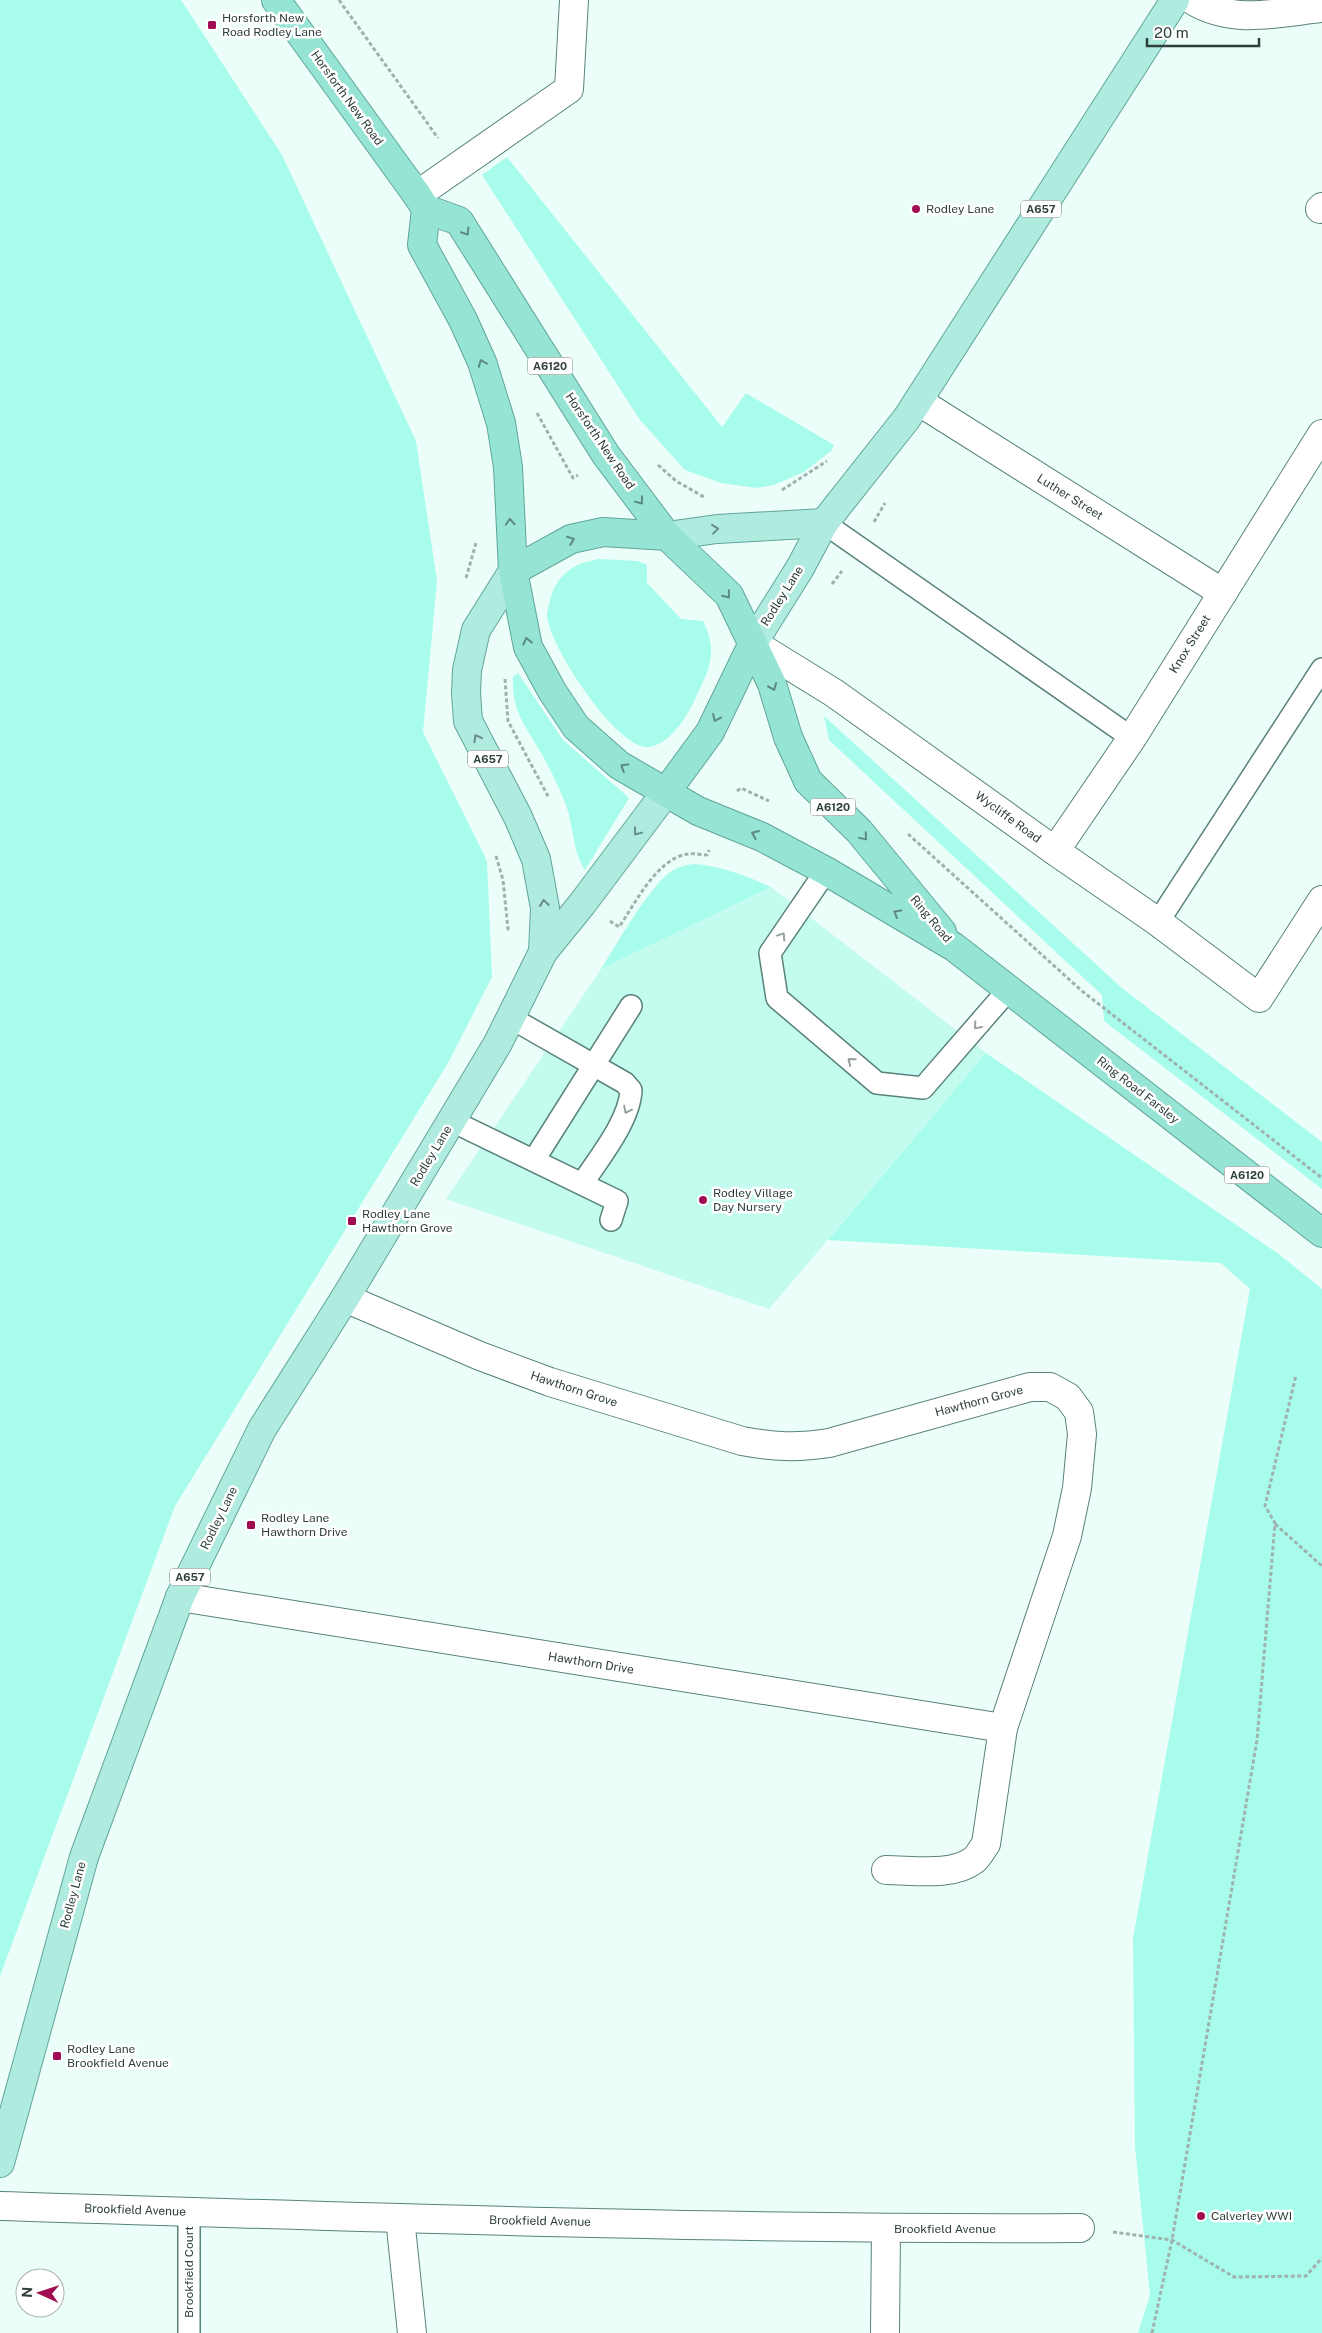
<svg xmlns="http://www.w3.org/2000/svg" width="1322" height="2333" font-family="'Public Sans',sans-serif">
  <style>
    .built { fill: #c4fbef }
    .green { fill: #a7fceb }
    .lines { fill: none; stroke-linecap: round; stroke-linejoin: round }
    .service-casing { stroke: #58827a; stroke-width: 24 }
    .minor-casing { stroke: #58827a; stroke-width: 30 }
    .primary-casing { stroke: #60a698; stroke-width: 30 }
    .trunk-casing { stroke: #60a698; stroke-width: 30 }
    .path { stroke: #a0b2ae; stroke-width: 3; stroke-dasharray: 4 2.5; stroke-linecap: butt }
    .service { stroke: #fff; stroke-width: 21 }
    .minor { stroke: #fff; stroke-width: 28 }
    .primary { stroke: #b0ebdf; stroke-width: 28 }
    .trunk { stroke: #96e4d4; stroke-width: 28 }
    .oneway { stroke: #5d8a80 }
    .oneway2 { stroke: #688d85 }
    .oneway3 { stroke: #96a09e }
    .poi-dot { fill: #a10d52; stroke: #fff; stroke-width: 2 }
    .labels { text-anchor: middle; stroke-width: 5; stroke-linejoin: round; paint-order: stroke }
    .shield { fill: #fff; stroke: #6d7976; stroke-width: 1 }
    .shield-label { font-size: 11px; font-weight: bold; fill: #2e403c }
    .poi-label { font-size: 12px; fill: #2e403c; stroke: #fff; text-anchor: start }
    .street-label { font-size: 12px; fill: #2e403c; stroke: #fff }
  </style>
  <rect width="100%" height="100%" fill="#ecfefa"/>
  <path class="built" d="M771 887 986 1053 769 1309 446 1199 601 969Z"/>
  <g class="green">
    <path d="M0 0H181L282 155 416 441 437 581 423 732 487 861 492 977 448 1063 175 1506 0 1976Z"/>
    <path d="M507 157 722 427 746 393 834 445 831 451 804 472 774 485 757 488 721 483 685 470 640 420 482 175Z"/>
    <path d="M598 559 638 561 647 565V583L681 619 703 621C719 653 709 670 695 699 687 717 670 744 649 747 618 751 548 645 547 615 547 610 549 605 550 600 557 574 573 564 598 559Z"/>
    <path d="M518 673 563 740 629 798 585 870C572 850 574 827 566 805 560 790 553 774 545 760 529 730 511 714 513 677Z"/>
    <path d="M824 716 1122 988 1322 1142V1189L1104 1021 1102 995 829 740Z"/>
    <path d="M694 864C722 866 746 876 771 887L601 969C618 942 646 892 669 873 677 867 684 865 694 864Z"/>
    <path d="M986 1053 1280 1255 1322 1289V2333H1138L1150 2295 1135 2147 1133 1938 1250 1289 1221 1263 828 1240Z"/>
  </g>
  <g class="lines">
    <defs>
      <g id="service">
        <path d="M824 523 1132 738"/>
        <path d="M826 871 770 953 777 998 877 1083 923 1088 1009 989"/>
        <path d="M1158 922 1322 669"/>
        <path d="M511 1018 625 1083 631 1090C630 1120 599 1158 582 1184"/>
        <path d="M452 1121 617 1201 611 1220"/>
        <path d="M534 1160 631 1006"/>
        <path d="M189 2333V2212"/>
      </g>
      <g id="minor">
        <path d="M1192 0C1233 25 1276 13 1322 8"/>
        <path d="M417 195 569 89 574 0"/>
        <path d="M1320 209 1322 207"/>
        <path d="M918 401 1223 593"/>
        <path d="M753 643 834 693 1055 851 1158 922 1259 998 1322 900"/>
        <path d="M1055 851 1132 738 1322 434"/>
        <path d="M345 1298 480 1356 550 1382 742 1441C774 1447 797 1448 829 1443L1030 1387H1050L1068 1397 1079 1412 1082 1434 1077 1488 1067 1536 1003 1728 986 1844C982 1849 979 1856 974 1860 952 1877 913 1870 886 1870"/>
        <path d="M180 1597 1003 1728"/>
        <path d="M0 2206C360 2217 720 2230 1080 2228"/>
        <path d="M400 2218 412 2333"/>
        <path d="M885 2333 886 2229"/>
      </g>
      <g id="primary">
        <path d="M667 536 717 529 824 523"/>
        <path d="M513 571 476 630 467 670 466 693 468 721 518 817 536 859 545 908 543 952"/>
        <path d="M753 643 800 568 824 523 907 418 1175 0"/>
        <path d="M0 2163 84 1857 180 1597 262 1429 345 1298 498 1043 543 952 582 904 666 792"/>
      </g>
      <g id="trunk">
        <path d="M276 0 417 195 426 209 422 245 463 320 482 362 501 423 508 467 513 571 528 647 552 691 576 727 619 765 698 811 762 837 826 871 954 947 1322 1233"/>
        <path d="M426 209 459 221 606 455 667 536 729 595 772 684 788 737 808 781 859 831 942 932"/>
        <path d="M513 571 571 539 603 532 667 536"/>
        <path d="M666 792 710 732 753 643"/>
      </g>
    </defs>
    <use href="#service" class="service-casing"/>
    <use href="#minor" class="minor-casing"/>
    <use href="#primary" class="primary-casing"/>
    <use href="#trunk" class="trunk-casing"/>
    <g class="path">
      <path d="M339 0 438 138"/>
      <path d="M537 413 573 478 578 475"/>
      <path d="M658 465 676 481 704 497"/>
      <path d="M782 490 827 461"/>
      <path d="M874 522 885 503"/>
      <path d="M466 578 476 543"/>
      <path d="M832 584 842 571"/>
      <path d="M505 679 508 721 549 798"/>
      <path d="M737 791 741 788 769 801"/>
      <path d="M908 834 1082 991 1322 1178"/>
      <path d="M496 856 503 880 508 929 511 931"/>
      <path d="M610 921 619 927C635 904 657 858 688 854 694 853 701 855 707 855L709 850"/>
      <path d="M1275 1524 1322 1566"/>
      <path d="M1113 2232 1172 2240 1234 2277 1306 2276 1322 2258"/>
      <path d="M1152 2333 1172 2240 1257 1740 1275 1523 1265 1506 1296 1375"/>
    </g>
    <use href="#service" class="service"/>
    <use href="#minor" class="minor"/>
    <use href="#primary" class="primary"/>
    <use href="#trunk" class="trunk"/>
  </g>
  <defs><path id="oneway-chevron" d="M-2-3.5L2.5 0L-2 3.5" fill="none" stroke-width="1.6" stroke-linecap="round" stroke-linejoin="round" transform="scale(1.25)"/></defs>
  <g class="oneway">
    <use href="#oneway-chevron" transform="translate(466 232) rotate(58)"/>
    <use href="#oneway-chevron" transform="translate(482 363) rotate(-111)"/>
    <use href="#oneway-chevron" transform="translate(640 501) rotate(53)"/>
    <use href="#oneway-chevron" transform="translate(510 522) rotate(-93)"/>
    <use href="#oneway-chevron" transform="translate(571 540) rotate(-21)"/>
    <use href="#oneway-chevron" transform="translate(727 595) rotate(51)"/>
    <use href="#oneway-chevron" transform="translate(527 641) rotate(-104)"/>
    <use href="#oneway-chevron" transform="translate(773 687) rotate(68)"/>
    <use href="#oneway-chevron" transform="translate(716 718) rotate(115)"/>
    <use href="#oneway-chevron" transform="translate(624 767) rotate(-148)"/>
    <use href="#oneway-chevron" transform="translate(755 834) rotate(-156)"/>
    <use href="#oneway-chevron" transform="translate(864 837) rotate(50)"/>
    <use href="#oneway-chevron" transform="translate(897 913) rotate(-150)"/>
  </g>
  <g class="oneway2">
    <use href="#oneway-chevron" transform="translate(715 529) rotate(-6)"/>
    <use href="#oneway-chevron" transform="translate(477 738) rotate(-118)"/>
    <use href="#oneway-chevron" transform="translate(637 832) rotate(127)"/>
    <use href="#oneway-chevron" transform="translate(544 903) rotate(-97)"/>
  </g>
  <g class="oneway3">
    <use href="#oneway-chevron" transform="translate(782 936) rotate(-56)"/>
    <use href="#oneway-chevron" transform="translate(977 1026) rotate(131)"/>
    <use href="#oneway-chevron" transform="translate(851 1061) rotate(-140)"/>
    <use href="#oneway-chevron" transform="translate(627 1110) rotate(116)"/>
  </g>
  <g class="poi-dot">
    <rect x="207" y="20" width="10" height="10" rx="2.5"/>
    <circle cx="916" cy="209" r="5"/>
    <circle cx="703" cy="1200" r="5"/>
    <rect x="347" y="1216" width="10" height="10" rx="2.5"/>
    <rect x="246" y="1520" width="10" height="10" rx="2.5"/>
    <rect x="52" y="2051" width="10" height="10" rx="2.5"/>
    <circle cx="1201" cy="2216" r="5"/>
  </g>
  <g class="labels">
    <g class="shield">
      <rect x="1021" y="200.5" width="40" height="17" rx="4"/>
      <rect x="527.5" y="357.5" width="45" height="17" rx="4"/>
      <rect x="468" y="750.5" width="40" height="17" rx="4"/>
      <rect x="810.5" y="798.5" width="45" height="17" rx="4"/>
      <rect x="1224.5" y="1166.5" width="45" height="17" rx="4"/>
      <rect x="170" y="1568.5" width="40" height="17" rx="4"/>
    </g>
    <g class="shield-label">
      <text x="1041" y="213">A657</text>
      <text x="550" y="370">A6120</text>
      <text x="488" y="763">A657</text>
      <text x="833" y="811">A6120</text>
      <text x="1247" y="1179">A6120</text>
      <text x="190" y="1581">A657</text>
    </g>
    <g class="poi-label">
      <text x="222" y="22">Horsforth New<tspan x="222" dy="14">Road Rodley Lane</tspan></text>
      <text x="926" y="213">Rodley Lane</text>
      <text x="713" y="1197">Rodley Village<tspan x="713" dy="14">Day Nursery</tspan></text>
      <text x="362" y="1218">Rodley Lane<tspan x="362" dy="14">Hawthorn Grove</tspan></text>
      <text x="261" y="1522">Rodley Lane<tspan x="261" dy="14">Hawthorn Drive</tspan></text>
      <text x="67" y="2053">Rodley Lane<tspan x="67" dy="14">Brookfield Avenue</tspan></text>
      <text x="1211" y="2220">Calverley WWI</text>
    </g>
    <g class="street-label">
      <text transform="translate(347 98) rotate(54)" y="4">Horsforth New Road</text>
      <text transform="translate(600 441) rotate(56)" y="4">Horsforth New Road</text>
      <text transform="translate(1070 497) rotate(32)" y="4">Luther Street</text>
      <text transform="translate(782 596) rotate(-58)" y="4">Rodley Lane</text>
      <text transform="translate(1190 644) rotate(-58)" y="4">Knox Street</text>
      <text transform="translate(1008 817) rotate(36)" y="4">Wycliffe Road</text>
      <text transform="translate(931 919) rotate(50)" y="4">Ring Road</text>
      <text transform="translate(1138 1090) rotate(38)" y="4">Ring Road Farsley</text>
      <text transform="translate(431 1156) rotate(-59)" y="4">Rodley Lane</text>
      <text transform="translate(574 1389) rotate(18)" y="4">Hawthorn Grove</text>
      <text transform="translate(979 1401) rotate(-15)" y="4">Hawthorn Grove</text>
      <text transform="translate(219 1518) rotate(-64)" y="4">Rodley Lane</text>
      <text transform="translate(591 1663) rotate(9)" y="4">Hawthorn Drive</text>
      <text transform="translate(73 1895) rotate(-75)" y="4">Rodley Lane</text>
      <text transform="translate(135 2210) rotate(2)" y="4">Brookfield Avenue</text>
      <text transform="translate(540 2221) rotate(1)" y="4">Brookfield Avenue</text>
      <text x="945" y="2233">Brookfield Avenue</text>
      <text transform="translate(189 2272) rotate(-90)" y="4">Brookfield Court</text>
    </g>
  </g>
  <g transform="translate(40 2293) rotate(273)"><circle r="24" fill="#ffffff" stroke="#abb3b1"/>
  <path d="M0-4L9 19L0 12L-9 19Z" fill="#a10d52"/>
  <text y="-8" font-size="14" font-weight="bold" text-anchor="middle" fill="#2e403c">N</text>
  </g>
  <path d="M1147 38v8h112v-8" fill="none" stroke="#2e403c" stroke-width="2.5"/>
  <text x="1154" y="38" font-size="15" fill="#2e403c" stroke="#ffffff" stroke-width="4" paint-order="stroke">20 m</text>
</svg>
